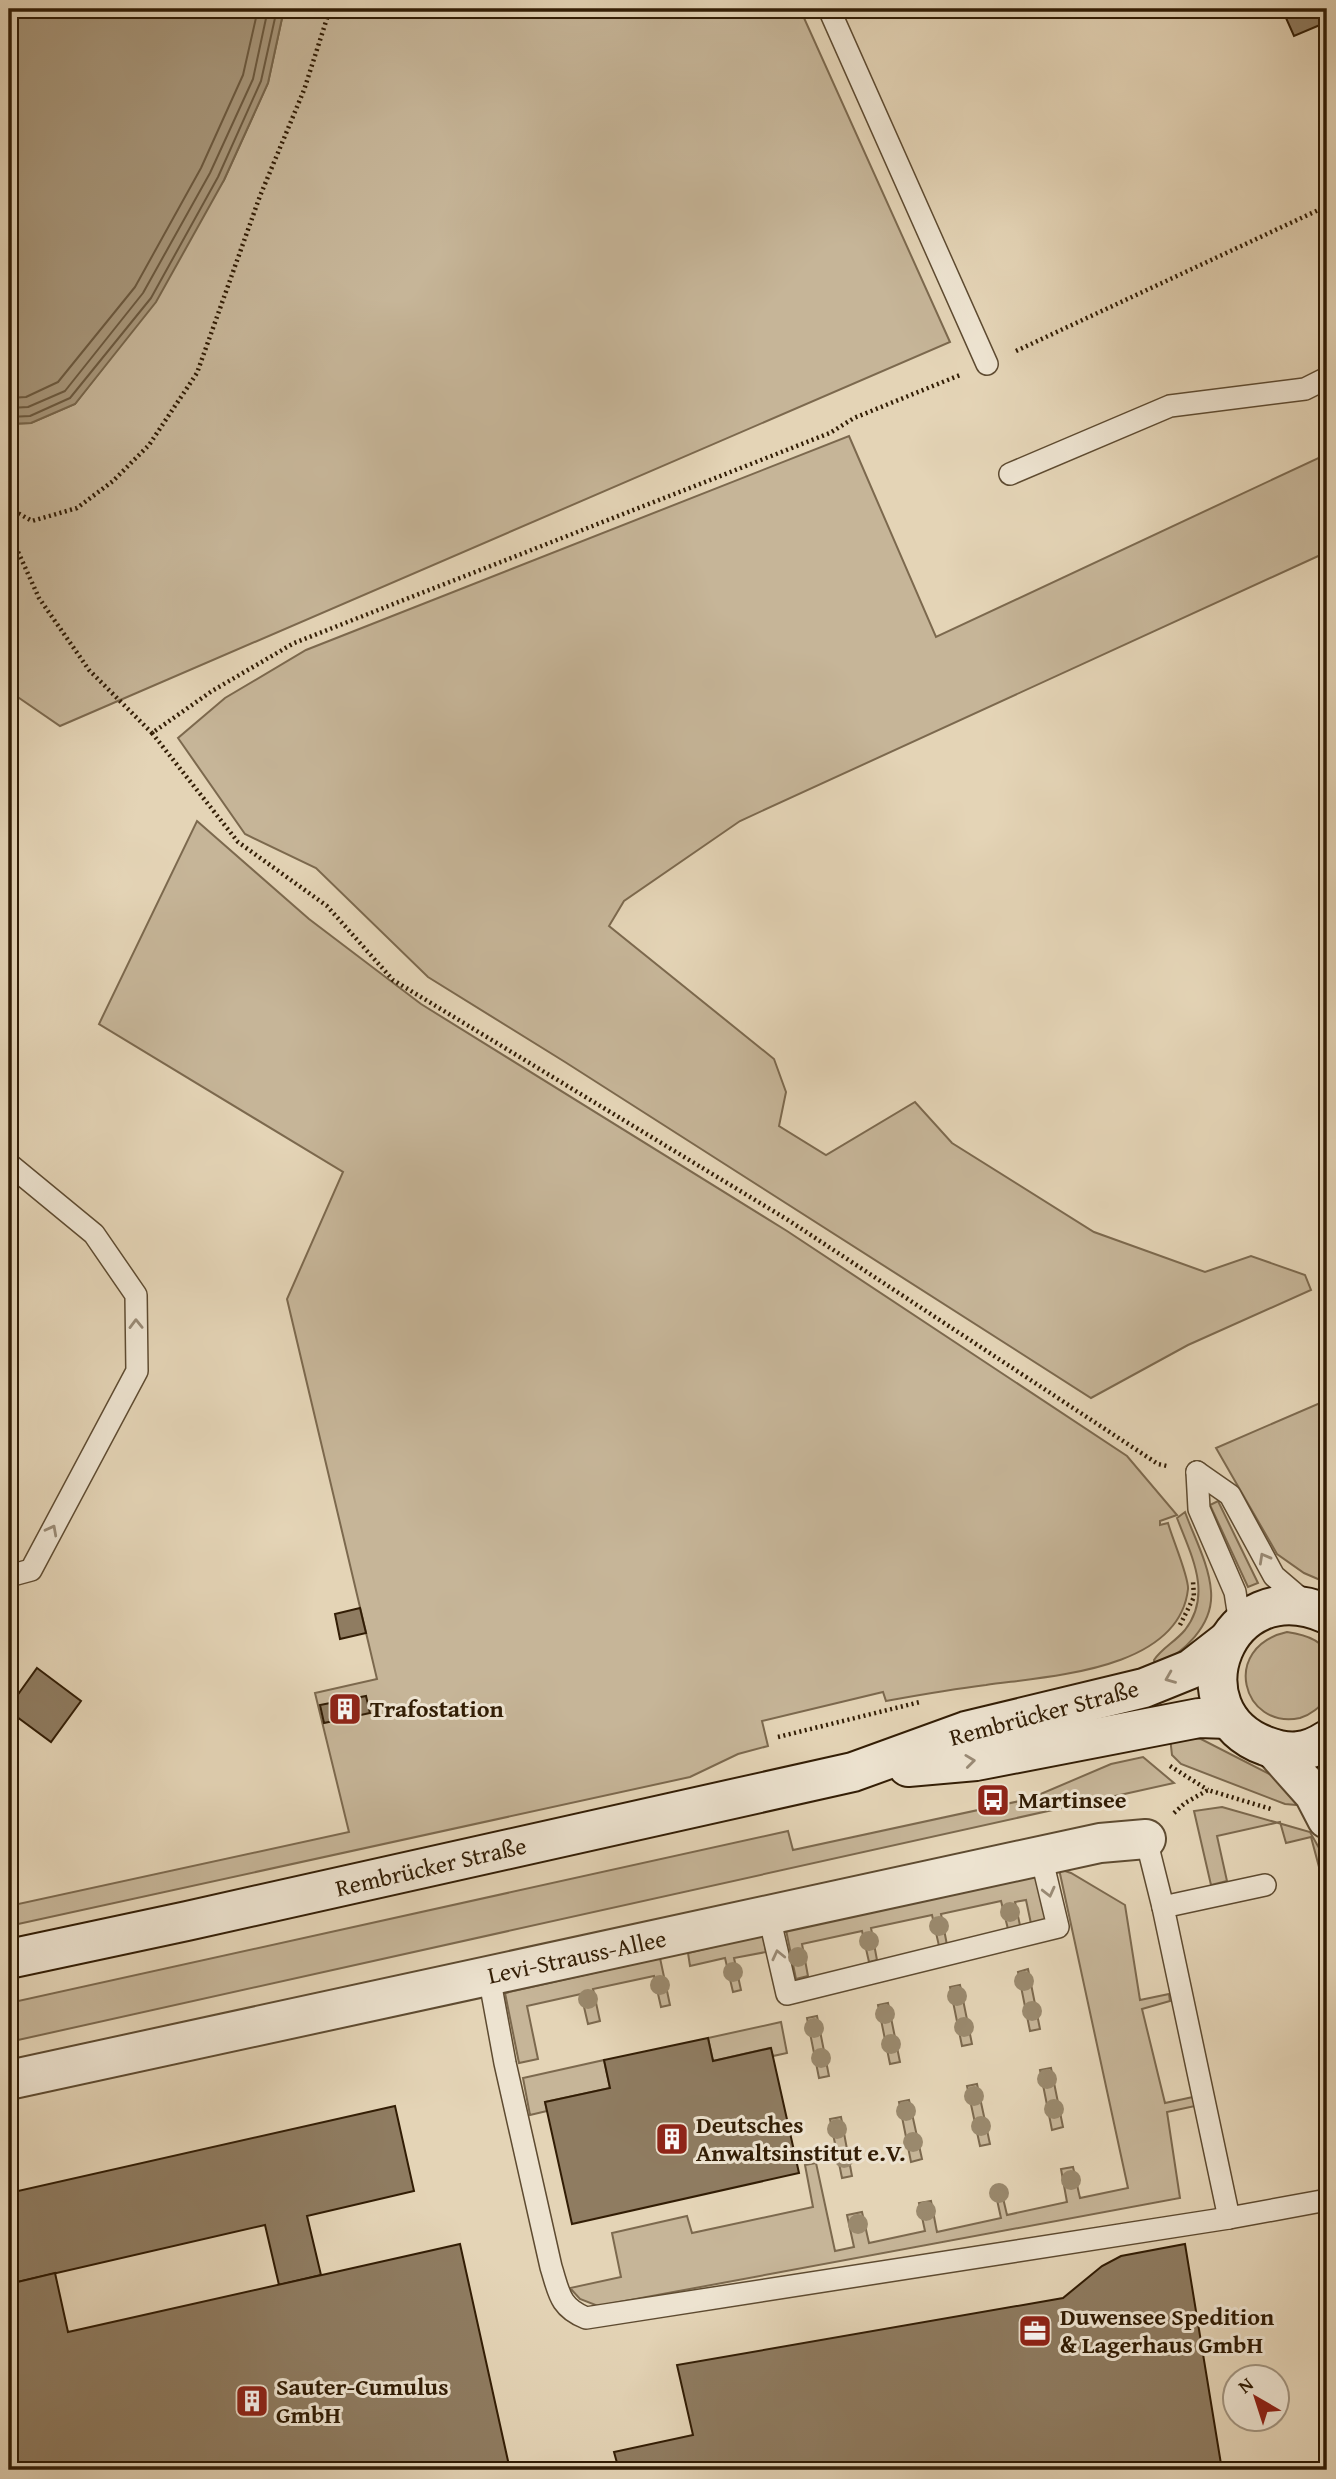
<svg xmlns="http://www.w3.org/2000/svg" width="1336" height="2479" font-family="'Gentium Book Plus',serif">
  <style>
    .green { fill: #c6b598; stroke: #7c694e; stroke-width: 2 }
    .water { fill: #a7967a; stroke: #78664b; stroke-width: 2 }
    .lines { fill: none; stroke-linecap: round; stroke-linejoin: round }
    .shore { stroke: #6c5a40; stroke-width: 2 }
    .building { fill: #8f7c61; stroke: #321d05; stroke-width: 2 }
    .service-casing { stroke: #5e4b31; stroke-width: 24 }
    .minor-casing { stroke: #5e4b31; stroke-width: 42 }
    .secondary-casing { stroke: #321d05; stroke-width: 42 }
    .path { stroke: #321d05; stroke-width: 4.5; stroke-dasharray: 2 3.5; stroke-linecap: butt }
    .service { stroke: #ede3d0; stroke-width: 21 }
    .minor { stroke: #ede3d0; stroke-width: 38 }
    .secondary { stroke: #ede3d0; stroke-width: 38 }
    .tree { fill: #9a896d }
    .oneway { stroke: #998a75 }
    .labels { text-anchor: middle; stroke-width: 6; stroke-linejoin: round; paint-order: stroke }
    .poi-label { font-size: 24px; font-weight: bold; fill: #321d05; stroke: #ede3d0; text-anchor: start }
    .street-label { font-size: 24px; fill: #321d05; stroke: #ede3d0 }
  </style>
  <rect width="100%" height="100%" fill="#e4d4b6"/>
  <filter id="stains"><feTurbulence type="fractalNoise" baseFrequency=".00286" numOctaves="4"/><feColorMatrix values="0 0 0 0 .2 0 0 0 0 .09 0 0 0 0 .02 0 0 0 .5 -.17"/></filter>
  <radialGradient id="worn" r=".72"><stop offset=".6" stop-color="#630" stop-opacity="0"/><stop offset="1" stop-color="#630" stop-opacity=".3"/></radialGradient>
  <g class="green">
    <path d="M284 9H800L950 342 60 726 9 691V424L31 423 75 404 103 368 224 180 268 83Z"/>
    <path d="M849 436 936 637 1327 454V552L740 821 624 901 609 926 774 1059 786 1092 779 1126 826 1155 915 1102 952 1143 1094 1232 1205 1272 1251 1256 1305 1275 1311 1290 1188 1345 1091 1398 565 1062 428 977 316 868 245 834 178 738 225 698 306 650Z"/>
    <path d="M197 821 309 919 421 1004 787 1231 1127 1456 1177 1515 1160 1521V1525L1168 1523C1172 1538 1189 1577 1188 1589 1179 1671 1048 1676 986 1685 953 1689 919 1695 886 1701L883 1692 762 1721 768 1746 738 1754 690 1777 9 1926V1906L349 1832 315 1693 377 1679 287 1299 343 1172 99 1024Z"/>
    <path d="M1327 1400V1583L1304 1573 1277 1554 1216 1448Z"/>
    <path d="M1218 1501 1258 1583 1248 1587 1210 1505Z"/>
    <path d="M1185 1512C1194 1537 1209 1564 1211 1591 1214 1626 1183 1653 1155 1667L1154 1660C1162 1648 1175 1642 1185 1630 1213 1594 1191 1555 1177 1518Z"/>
    <path d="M1287 1632C1301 1634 1323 1639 1327 1655 1329 1662 1327 1671 1327 1677 1327 1684 1329 1693 1326 1698 1321 1707 1310 1715 1300 1718 1242 1730 1220 1647 1287 1632Z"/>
    <path d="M1178 1736 1201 1739 1281 1780 1308 1806 1285 1804 1181 1764 1172 1755 1170 1737Z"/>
    <path d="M1143 1757 1174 1783 9 2042V2003L788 1831 793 1850 1029 1799 1111 1764Z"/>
    <path d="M1222 1807 1310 1832 1327 1862V1897L1311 1837 1286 1843 1280 1822 1217 1836 1227 1881 1211 1885 1194 1811Z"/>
    <path d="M1059 1869 1071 1873 1125 1905 1140 2000 1169 1994 1170 2001 1142 2009 1165 2103 1193 2097 1195 2106 1167 2112 1180 2198 598 2306 580 2299 570 2288 621 2277 612 2233 687 2216 692 2233 813 2207 805 2165 816 2163 835 2251 854 2247 847 2215 862 2212 869 2243 925 2231 919 2203 931 2201 937 2232 1001 2218 994 2186 1000 2185 1007 2215 1067 2202 1061 2169 1073 2167 1080 2198 1128 2188Z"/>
    <path d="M1040 1873 1052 1928 1033 1933 1026 1900 1015 1902 1021 1930 1009 1933 1001 1901 941 1914 947 1945 939 1946 932 1915 871 1928 877 1960 869 1962 862 1931 802 1944 808 1976 796 1979 786 1930Z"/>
    <path d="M763 1935 766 1952 734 1958 741 1990 733 1992 725 1958 690 1966 688 1953Z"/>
    <path d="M660 1958 670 2005 661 2007 654 1976 593 1989 600 2021 588 2024 581 1994 527 2006 538 2059 519 2063 505 1993Z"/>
    <path d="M1028 1969 1040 2029 1030 2031 1018 1972Z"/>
    <path d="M960 1985 972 2044 962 2046 950 1987Z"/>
    <path d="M888 2003 900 2062 890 2064 878 2005Z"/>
    <path d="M817 2016 829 2076 819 2078 807 2018Z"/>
    <path d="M781 2022 787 2053 773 2056 770 2048 713 2061 708 2038Z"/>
    <path d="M604 2060 610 2088 545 2102 547 2111 530 2115 523 2078Z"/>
    <path d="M1051 2068 1063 2127 1052 2130 1040 2070Z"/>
    <path d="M977 2084 990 2144 980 2146 967 2086Z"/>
    <path d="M909 2100 922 2159 911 2162 899 2102Z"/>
    <path d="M841 2117 852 2176 842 2178 830 2119Z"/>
  </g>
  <path class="water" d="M9 9H284L268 83 224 180 156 302 75 404 31 423 9 424Z"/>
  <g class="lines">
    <g class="shore">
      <path d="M9 398 26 397 58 382 135 287 201 168 243 75 258 9"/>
      <path d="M9 408 28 407 65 391 143 293 210 173 253 79 268 9"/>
      <path d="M9 417 30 416 70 398 151 298 218 177 261 81 277 9"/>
    </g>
  </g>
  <g class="building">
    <path d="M1282 9H1327V22L1294 36Z"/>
    <path d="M360 1608 366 1633 340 1639 335 1614Z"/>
    <path d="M37 1668 81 1701 51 1742 9 1711V1707Z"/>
    <path d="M366 1696 370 1713 324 1723 320 1705Z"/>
    <path d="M708 2038 713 2061 771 2048 799 2173 572 2224 545 2102 610 2088 604 2060Z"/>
    <path d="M395 2106 414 2191 307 2216 321 2275 279 2285 265 2225 9 2284V2193Z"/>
    <path d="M460 2244 510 2470H9V2284L55 2273 68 2332Z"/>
    <path d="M1185 2244 1222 2470H619L614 2452 693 2435 677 2365 1063 2298 1102 2266 1121 2256Z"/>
  </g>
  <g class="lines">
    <defs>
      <g id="service">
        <path d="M829 9 987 364"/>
        <path d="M1010 474 1170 406 1305 389 1327 378"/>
        <path d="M9 1164 94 1234 136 1295 137 1371 31 1570 9 1576"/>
        <path d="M1197 1472 1230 1495 1274 1576 1308 1605"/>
        <path d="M1197 1472 1199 1509 1235 1592 1240 1624"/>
        <path d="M1146 1839 1163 1907"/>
        <path d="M1265 1885 1163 1907 1229 2218 1327 2200"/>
        <path d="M769 1916 787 1994 1058 1927 1041 1856"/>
        <path d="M489 1976 505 2063 551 2267C559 2292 559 2307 586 2318L1229 2218"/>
      </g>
      <g id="minor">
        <path d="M1274 1749 1314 1794 1327 1819"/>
        <path d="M9 2080 1100 1843 1146 1839"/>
      </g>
      <g id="secondary">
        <path d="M1327 1614C1225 1569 1173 1712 1266 1746 1289 1755 1307 1753 1327 1740"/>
        <path d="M908 1767 976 1761 1199 1718 1229 1719"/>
        <path d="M9 1959 187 1921 853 1772 966 1731 1144 1688 1191 1669 1227 1641"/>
      </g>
    </defs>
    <use href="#service" class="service-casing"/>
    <use href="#minor" class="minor-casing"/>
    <use href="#secondary" class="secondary-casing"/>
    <g class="path">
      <path d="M1016 351 1327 206"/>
      <path d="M9 508 32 521 77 508 113 481 149 445 197 373 260 196 304 90 330 9"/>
      <path d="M9 532 39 598 89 670 152 733 212 691 294 643 830 433 854 418 960 375"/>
      <path d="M152 733 238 842 327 906 393 980 788 1220 1158 1464 1167 1466"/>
      <path d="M1180 1625 1194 1597 1193 1581"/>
      <path d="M778 1737 920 1702"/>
      <path d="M1170 1766 1208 1790"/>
      <path d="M1174 1813 1185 1803 1208 1790 1271 1809"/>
    </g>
    <use href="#service" class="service"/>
    <use href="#minor" class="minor"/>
    <use href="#secondary" class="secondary"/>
  </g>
  <g class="tree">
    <circle cx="1010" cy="1912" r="10"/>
    <circle cx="939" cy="1926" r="10"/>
    <circle cx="869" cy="1941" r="10"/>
    <circle cx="798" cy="1957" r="10"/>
    <circle cx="733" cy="1972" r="10"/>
    <circle cx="1024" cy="1981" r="10"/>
    <circle cx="660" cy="1985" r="10"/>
    <circle cx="957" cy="1996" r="10"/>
    <circle cx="588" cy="1999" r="10"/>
    <circle cx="1032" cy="2011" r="10"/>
    <circle cx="885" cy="2014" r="10"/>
    <circle cx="964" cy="2027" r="10"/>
    <circle cx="814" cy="2028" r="10"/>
    <circle cx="891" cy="2044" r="10"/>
    <circle cx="821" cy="2058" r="10"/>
    <circle cx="1047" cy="2079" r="10"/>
    <circle cx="974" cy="2096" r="10"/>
    <circle cx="1054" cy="2109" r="10"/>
    <circle cx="906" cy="2111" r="10"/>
    <circle cx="981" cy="2126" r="10"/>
    <circle cx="837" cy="2129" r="10"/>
    <circle cx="913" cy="2142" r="10"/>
    <circle cx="844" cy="2158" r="10"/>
    <circle cx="1071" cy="2180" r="10"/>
    <circle cx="999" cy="2193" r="10"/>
    <circle cx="926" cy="2211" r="10"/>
    <circle cx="858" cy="2224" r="10"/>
  </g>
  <defs><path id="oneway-chevron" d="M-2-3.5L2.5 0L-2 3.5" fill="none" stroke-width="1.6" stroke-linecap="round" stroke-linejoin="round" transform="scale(1.75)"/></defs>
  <g class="oneway">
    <use href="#oneway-chevron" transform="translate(136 1324) rotate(-91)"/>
    <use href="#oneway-chevron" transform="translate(52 1530) rotate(-62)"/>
    <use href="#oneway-chevron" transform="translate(1264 1558) rotate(-119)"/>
    <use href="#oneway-chevron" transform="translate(1170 1678) rotate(158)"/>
    <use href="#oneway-chevron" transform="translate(970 1761) rotate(-7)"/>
    <use href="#oneway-chevron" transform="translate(1049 1892) rotate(76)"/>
    <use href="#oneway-chevron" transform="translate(778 1955) rotate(-103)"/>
  </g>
  <defs>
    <symbol id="building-square" viewBox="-11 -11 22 22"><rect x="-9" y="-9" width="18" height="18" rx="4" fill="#8f2418" stroke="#ede3d0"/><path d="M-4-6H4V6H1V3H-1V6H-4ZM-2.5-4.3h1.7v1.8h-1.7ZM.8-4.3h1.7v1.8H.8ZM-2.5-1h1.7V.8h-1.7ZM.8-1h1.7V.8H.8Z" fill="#fff"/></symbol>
    <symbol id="bus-square" viewBox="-11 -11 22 22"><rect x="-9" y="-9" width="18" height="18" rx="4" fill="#8f2418" stroke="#ede3d0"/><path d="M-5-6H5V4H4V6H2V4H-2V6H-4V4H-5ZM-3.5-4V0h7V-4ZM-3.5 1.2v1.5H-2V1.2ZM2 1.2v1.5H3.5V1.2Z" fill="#fff"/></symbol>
    <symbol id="office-square" viewBox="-11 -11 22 22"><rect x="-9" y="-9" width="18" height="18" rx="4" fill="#8f2418" stroke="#ede3d0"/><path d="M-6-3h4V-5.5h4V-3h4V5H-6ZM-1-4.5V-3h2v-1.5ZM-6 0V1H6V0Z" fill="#fff"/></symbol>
  </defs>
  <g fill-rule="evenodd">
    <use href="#building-square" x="326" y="1690" width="38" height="38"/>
    <use href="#bus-square" x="974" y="1781" width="38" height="38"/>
    <use href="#building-square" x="653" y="2120" width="38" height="38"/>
    <use href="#office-square" x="1016" y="2312" width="38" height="38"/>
    <use href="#building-square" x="233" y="2382" width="38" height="38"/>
  </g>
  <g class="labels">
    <g class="poi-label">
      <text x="370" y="1717">Trafostation</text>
      <text x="1018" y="1808">Martinsee</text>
      <text x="696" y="2133">Deutsches<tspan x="696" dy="28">Anwaltsinstitut e.V.</tspan></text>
      <text x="1060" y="2325">Duwensee Spedition<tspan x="1060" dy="28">&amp; Lagerhaus GmbH</tspan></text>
      <text x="276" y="2395">Sauter-Cumulus<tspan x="276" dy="28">GmbH</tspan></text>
    </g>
    <g class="street-label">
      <text transform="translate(1044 1713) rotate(-15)" y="8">Rembrücker Straße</text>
      <text transform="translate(431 1867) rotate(-13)" y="8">Rembrücker Straße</text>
      <text transform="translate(577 1957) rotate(-12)" y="8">Levi-Strauss-Allee</text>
    </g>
  </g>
  <rect width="1336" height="2479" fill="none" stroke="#e4d4b6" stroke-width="35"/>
  <rect x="10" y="10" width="1315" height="2458" fill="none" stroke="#321d05" stroke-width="3.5"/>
  <rect x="18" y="18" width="1301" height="2444" fill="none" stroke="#321d05" stroke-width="2"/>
  <g transform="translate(1256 2398) rotate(321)"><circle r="33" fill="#ede3d0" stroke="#a2947f" stroke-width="2"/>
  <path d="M0-5L12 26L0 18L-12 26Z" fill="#8f2418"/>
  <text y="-10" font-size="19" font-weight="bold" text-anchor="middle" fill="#321d05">N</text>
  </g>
  <rect width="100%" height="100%" filter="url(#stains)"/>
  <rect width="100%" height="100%" fill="url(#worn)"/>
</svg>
